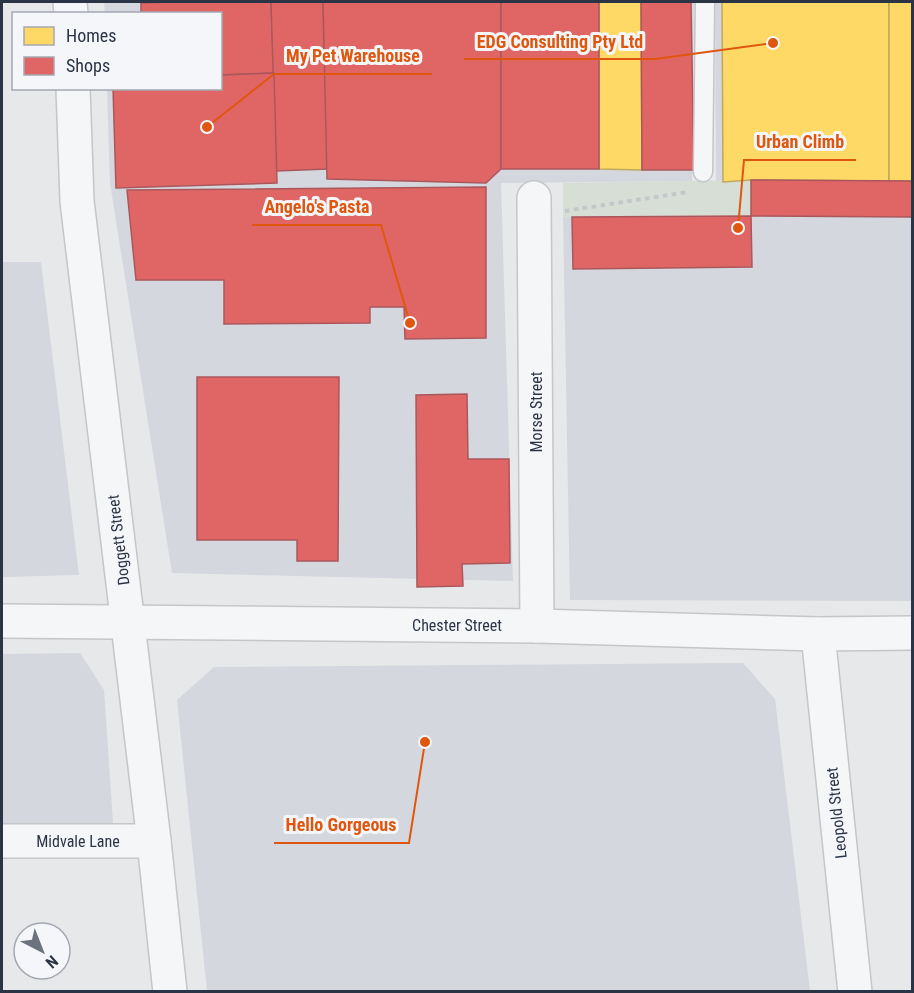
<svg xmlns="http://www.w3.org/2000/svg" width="914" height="993" font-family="'Roboto Condensed',sans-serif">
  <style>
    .built { fill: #d4d7dd }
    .green { fill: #d6ded6 }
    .homes { fill: #ffd966; stroke: #bfa85c; stroke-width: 1.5 }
    .shops { fill: #e06666; stroke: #aa575c; stroke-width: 1.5 }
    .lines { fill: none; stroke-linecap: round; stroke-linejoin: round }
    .lane-casing { stroke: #c4c6c8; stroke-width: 21 }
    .street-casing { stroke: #c4c6c8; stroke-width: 36 }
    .path { stroke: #c5c6ca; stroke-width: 4; stroke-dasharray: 4.5 4.5; stroke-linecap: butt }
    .lane { stroke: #f5f6f7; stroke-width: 18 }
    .street { stroke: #f5f6f7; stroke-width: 33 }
    .labels { text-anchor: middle; stroke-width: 6; stroke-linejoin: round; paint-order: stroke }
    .street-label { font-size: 16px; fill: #2b3445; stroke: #f4f6f9 }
    .leader { fill: none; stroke: #df570f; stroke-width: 2 }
    .callout-dot { fill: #df570f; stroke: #f4f6f9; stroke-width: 2 }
    .callout-label { font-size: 18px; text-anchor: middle; font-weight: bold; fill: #df570f; stroke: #f4f6f9; stroke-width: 6; stroke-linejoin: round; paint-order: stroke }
  </style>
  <rect width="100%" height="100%" fill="#e6e8ea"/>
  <g class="built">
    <path d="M104 2H694L692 181 501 183 513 581 172 573 110 183 107 89 220 88V14L105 13Z"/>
    <path d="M715 2H912V601L570 600 563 217 751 216 723 182H716Z"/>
    <path d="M2 262H41L79 575 2 577Z"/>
    <path d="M80 653 104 690 113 823 2 827V654Z"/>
    <path d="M743 663 775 699 810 991H207L177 700 214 667Z"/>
  </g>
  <path class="green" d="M751 180V216L563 217V183Z"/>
  <g class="homes">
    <path d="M599 2H641L642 170 599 169Z"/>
    <path d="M722 2H889V181L751 180 723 182Z"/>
    <rect x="889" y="2" width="23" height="179"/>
  </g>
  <g class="shops">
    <path d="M173 2H271L274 73 220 75V14H141V3Z"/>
    <path d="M271 2H323L328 169 276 171Z"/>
    <path d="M323 2H501V169L486 183 327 179Z"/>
    <rect x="501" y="2" width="98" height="167"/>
    <path d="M641 2H691L694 170H642Z"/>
    <path d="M274 73 277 183 116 188 113 88H220V75Z"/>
    <path d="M751 180 912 181V217L751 216Z"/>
    <path d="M486 187V338L405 339 404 307H370V323L224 324V280H136L127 190Z"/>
    <path d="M751 216 752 267 573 269 572 217Z"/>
    <path d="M197 377H339L338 561H297V540H197Z"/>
    <path d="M467 394 468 459H509L510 563 462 564 463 586 417 587 416 395Z"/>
  </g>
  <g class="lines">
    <defs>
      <path id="lane" d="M703 172 705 2"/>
      <g id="street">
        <path d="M70 2 71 14"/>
        <path d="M73 88 77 201 154 841 170 992"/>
        <path d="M534 198 537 626"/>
        <path d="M2 621 537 626 818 634 912 633"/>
        <path d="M818 634 855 992"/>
        <path d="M2 841H154"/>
      </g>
    </defs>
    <use href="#lane" class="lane-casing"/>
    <use href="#street" class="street-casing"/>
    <path class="path" d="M565 211 688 192"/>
    <use href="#lane" class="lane"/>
    <use href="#street" class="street"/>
  </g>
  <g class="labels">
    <g class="street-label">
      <text transform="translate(536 412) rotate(-90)" y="6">Morse Street</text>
      <text transform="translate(118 540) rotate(-97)" y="6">Doggett Street</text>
      <text x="457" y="631">Chester Street</text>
      <text transform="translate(836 813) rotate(-96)" y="6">Leopold Street</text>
      <text x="78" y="847">Midvale Lane</text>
    </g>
  </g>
  <path class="leader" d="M773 43L655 59H464M207 127L274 74H432M738 228L744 160H856M410 323L381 225H252M425 742L409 843H274"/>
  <g class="callout-dot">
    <circle cx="773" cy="43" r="6"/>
    <circle cx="207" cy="127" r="6"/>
    <circle cx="738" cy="228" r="6"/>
    <circle cx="410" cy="323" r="6"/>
    <circle cx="425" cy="742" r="6"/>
  </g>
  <g class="callout-label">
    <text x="560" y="48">EDG Consulting Pty Ltd</text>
    <text x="353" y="62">My Pet Warehouse</text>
    <text x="800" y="148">Urban Climb</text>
    <text x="317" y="213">Angelo's Pasta</text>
    <text x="341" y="831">Hello Gorgeous</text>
  </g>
  <rect width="914" height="993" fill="none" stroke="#2b3445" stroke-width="6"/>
  <rect x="12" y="12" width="210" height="78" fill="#f4f6f9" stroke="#a4a8b1" stroke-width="1.5"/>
  <rect x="24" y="27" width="30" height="18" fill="#ffd966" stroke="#a4a8b1" stroke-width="1.5"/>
  <text x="66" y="42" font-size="18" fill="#2b3445">Homes</text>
  <rect x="24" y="57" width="30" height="18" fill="#e06666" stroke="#a4a8b1" stroke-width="1.5"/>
  <text x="66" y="72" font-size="18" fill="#2b3445">Shops</text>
  <g transform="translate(42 951) rotate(138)"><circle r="28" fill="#f4f6f9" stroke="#a4a8b1" stroke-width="1.5"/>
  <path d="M0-4.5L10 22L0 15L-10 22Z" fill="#6c737f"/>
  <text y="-9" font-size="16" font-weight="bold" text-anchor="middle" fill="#2b3445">N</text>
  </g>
</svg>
